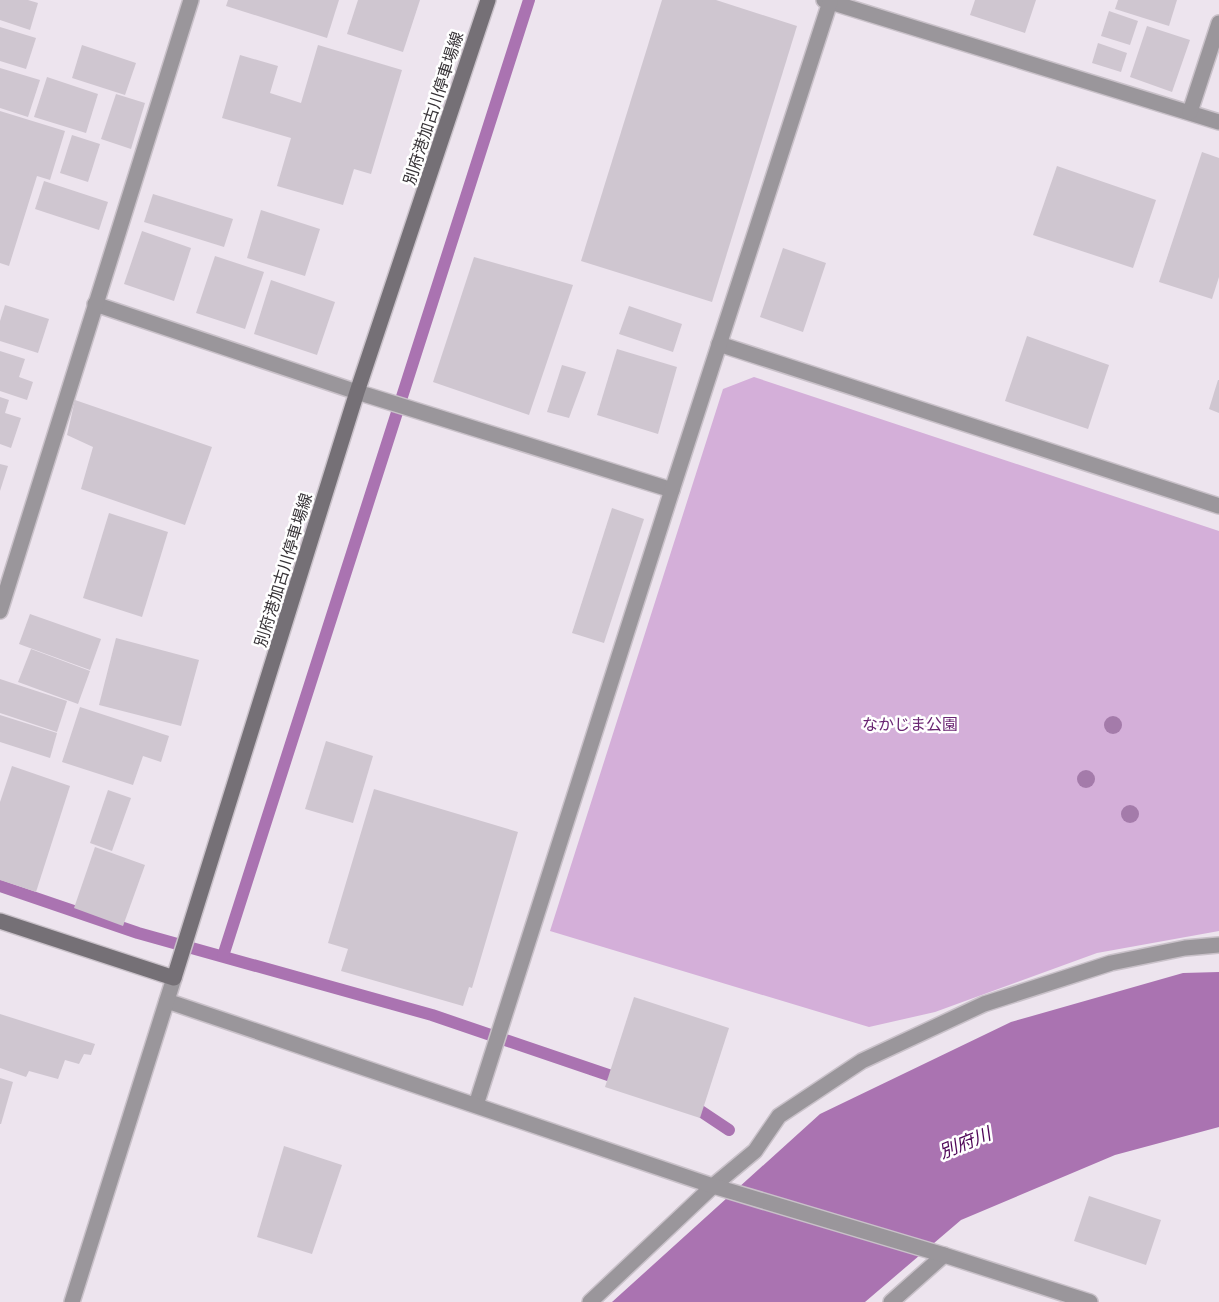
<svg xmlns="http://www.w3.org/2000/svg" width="1219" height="1302" font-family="'Noto Sans','Noto Sans JP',sans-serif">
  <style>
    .green { fill: #d4afd9 }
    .water { fill: #aa73b1 }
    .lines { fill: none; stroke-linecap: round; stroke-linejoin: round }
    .stream { stroke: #aa73b1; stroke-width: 12 }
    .building { fill: #cfc6d0 }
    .minor-casing { stroke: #c9c1c9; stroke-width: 18 }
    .tertiary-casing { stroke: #c9c1c9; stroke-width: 18 }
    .secondary-casing { stroke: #c9c1c9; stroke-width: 18 }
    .minor { stroke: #9a969b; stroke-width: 15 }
    .tertiary { stroke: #9a969b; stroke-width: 15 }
    .secondary { stroke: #757076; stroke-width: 15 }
    .tree { fill: #a47baa }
    .labels { text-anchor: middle; stroke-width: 5; stroke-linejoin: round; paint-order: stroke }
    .street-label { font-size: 16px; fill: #373337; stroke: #fff }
    .park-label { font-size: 16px; fill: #692572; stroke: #fff }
    .water-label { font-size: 18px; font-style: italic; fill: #4e0557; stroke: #fff }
  </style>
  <rect width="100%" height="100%" fill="#ede4ee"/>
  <path class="green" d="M754 377 1219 531V931L1097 953 935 1012 869 1027 550 931 723 389Z"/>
  <path class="water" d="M1219 972V1127L1115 1155 961 1220 865 1302H612L820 1114 1011 1022 1183 973Z"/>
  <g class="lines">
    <g class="stream">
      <path d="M0 886 138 933 432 1015 623 1080"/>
      <path d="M223 956 529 0"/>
      <path d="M690 1104 729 1130"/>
    </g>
  </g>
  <g class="building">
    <path d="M0 0H28L38 3 30 30 0 20Z"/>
    <path d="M228 0H339L327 38 226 6Z"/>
    <path d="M358 0H420L403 52 347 34Z"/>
    <path d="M662 0H716L797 26 712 302 581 261Z"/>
    <path d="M975 0H1036L1025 33 970 15Z"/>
    <path d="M1118 0H1177L1169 26 1115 9Z"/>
    <path d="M1109 11 1138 21 1130 45 1101 36Z"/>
    <path d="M1147 26 1190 40 1172 92 1130 77Z"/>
    <path d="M0 27 36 38 26 69 0 61Z"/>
    <path d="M1098 43 1127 53 1121 72 1092 63Z"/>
    <path d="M82 45 136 63 125 95 72 78Z"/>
    <path d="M318 45 402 70 371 174 354 169 343 205 277 186 291 138 222 118 240 55 278 66 270 93 301 103Z"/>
    <path d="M0 68 40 80 28 117 0 108Z"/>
    <path d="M47 77 98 94 86 133 34 117Z"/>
    <path d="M116 94 145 103 131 149 101 139Z"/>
    <path d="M0 111 65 131 50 180 37 176 9 266 0 263Z"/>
    <path d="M72 135 100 144 88 182 60 173Z"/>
    <path d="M1202 152 1219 158V277L1212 299 1159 282Z"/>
    <path d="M1057 166 1156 200 1133 268 1033 235Z"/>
    <path d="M44 181 108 202 99 230 35 209Z"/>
    <path d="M153 194 233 219 224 247 144 222Z"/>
    <path d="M261 210 320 229 305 276 247 258Z"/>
    <path d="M142 231 191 248 174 301 124 284Z"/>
    <path d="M783 248 826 263 803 332 760 317Z"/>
    <path d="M215 256 264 272 245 329 196 313Z"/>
    <path d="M474 257 573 285 529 415 433 382Z"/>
    <path d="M271 280 335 302 317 355 254 334Z"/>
    <path d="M5 305 49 319 38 353 0 341V321Z"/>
    <path d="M629 306 682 324 673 352 619 334Z"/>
    <path d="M1027 336 1109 365 1088 429 1005 401Z"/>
    <path d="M617 349 677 367 658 434 597 415Z"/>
    <path d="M0 351 25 359 19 377 33 382 27 400 0 391Z"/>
    <path d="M562 365 586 372 569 418 547 412Z"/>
    <path d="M1218 380H1219V413L1209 409Z"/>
    <path d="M0 397 9 400 5 413 21 418 11 448 0 444Z"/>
    <path d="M75 400 212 447 185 525 81 489 93 447 67 435Z"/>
    <path d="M0 464 8 466 0 491Z"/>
    <path d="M612 508 644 519 604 643 572 633Z"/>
    <path d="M109 513 168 532 142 617 83 598Z"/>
    <path d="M30 614 101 639 90 670 19 644Z"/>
    <path d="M116 638 199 660 181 726 99 705Z"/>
    <path d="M31 649 90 671 78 704 18 682Z"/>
    <path d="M0 679 67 701 57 732 0 713Z"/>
    <path d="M80 707 169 736 161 762 143 756 133 785 62 762Z"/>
    <path d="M0 715 57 733 50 758 0 742Z"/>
    <path d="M326 741 373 756 353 823 305 809Z"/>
    <path d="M12 766 70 786 36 892 0 880V802Z"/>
    <path d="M374 789 518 832 472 988 469 987 463 1006 341 971 348 949 328 943Z"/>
    <path d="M108 790 131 798 112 851 90 843Z"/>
    <path d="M95 847 145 865 123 926 74 908Z"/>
    <path d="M634 997 729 1028 700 1118 605 1087Z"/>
    <path d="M0 1014 95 1044 91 1055 84 1054 79 1064 65 1060 58 1079 29 1071 26 1077 0 1068Z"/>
    <path d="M0 1078 13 1082 1 1124H0Z"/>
    <path d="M284 1146 342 1165 312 1254 257 1237Z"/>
    <path d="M1089 1196 1161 1220 1146 1265 1074 1241Z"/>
  </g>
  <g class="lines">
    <defs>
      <g id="minor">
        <path d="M824 0 1219 122"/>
        <path d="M1190 112 1219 23"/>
        <path d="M95 304 357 392 672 490"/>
        <path d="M719 344 1219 506"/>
        <path d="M0 611 191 0"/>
        <path d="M476 1105 672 490 830 2"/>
        <path d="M590 1302 713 1186 755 1151 779 1116 862 1061 984 1004 1111 963 1185 948 1219 945"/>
        <path d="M891 1302 944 1255"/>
      </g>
      <g id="tertiary">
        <path d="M167 1001 713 1186 944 1255 1090 1302"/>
        <path d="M72 1302 174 978"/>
      </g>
      <path id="secondary" d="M0 921 174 978 357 392 488 0"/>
    </defs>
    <use href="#minor" class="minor-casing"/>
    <use href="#tertiary" class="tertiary-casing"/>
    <use href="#secondary" class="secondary-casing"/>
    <use href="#minor" class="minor"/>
    <use href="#tertiary" class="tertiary"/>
    <use href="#secondary" class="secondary"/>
  </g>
  <g class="tree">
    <circle cx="1113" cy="725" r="9"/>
    <circle cx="1086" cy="779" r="9"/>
    <circle cx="1130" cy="814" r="9"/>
  </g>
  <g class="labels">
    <g class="street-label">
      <text transform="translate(433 108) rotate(-72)" y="6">別府港加古川停車場線</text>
      <text transform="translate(283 570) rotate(-73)" y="6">別府港加古川停車場線</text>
    </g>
    <g class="park-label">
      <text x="910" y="730">なかじま公園</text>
    </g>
    <g class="water-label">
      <text transform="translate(965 1143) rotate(-22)" y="6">別府川</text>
    </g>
  </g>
</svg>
